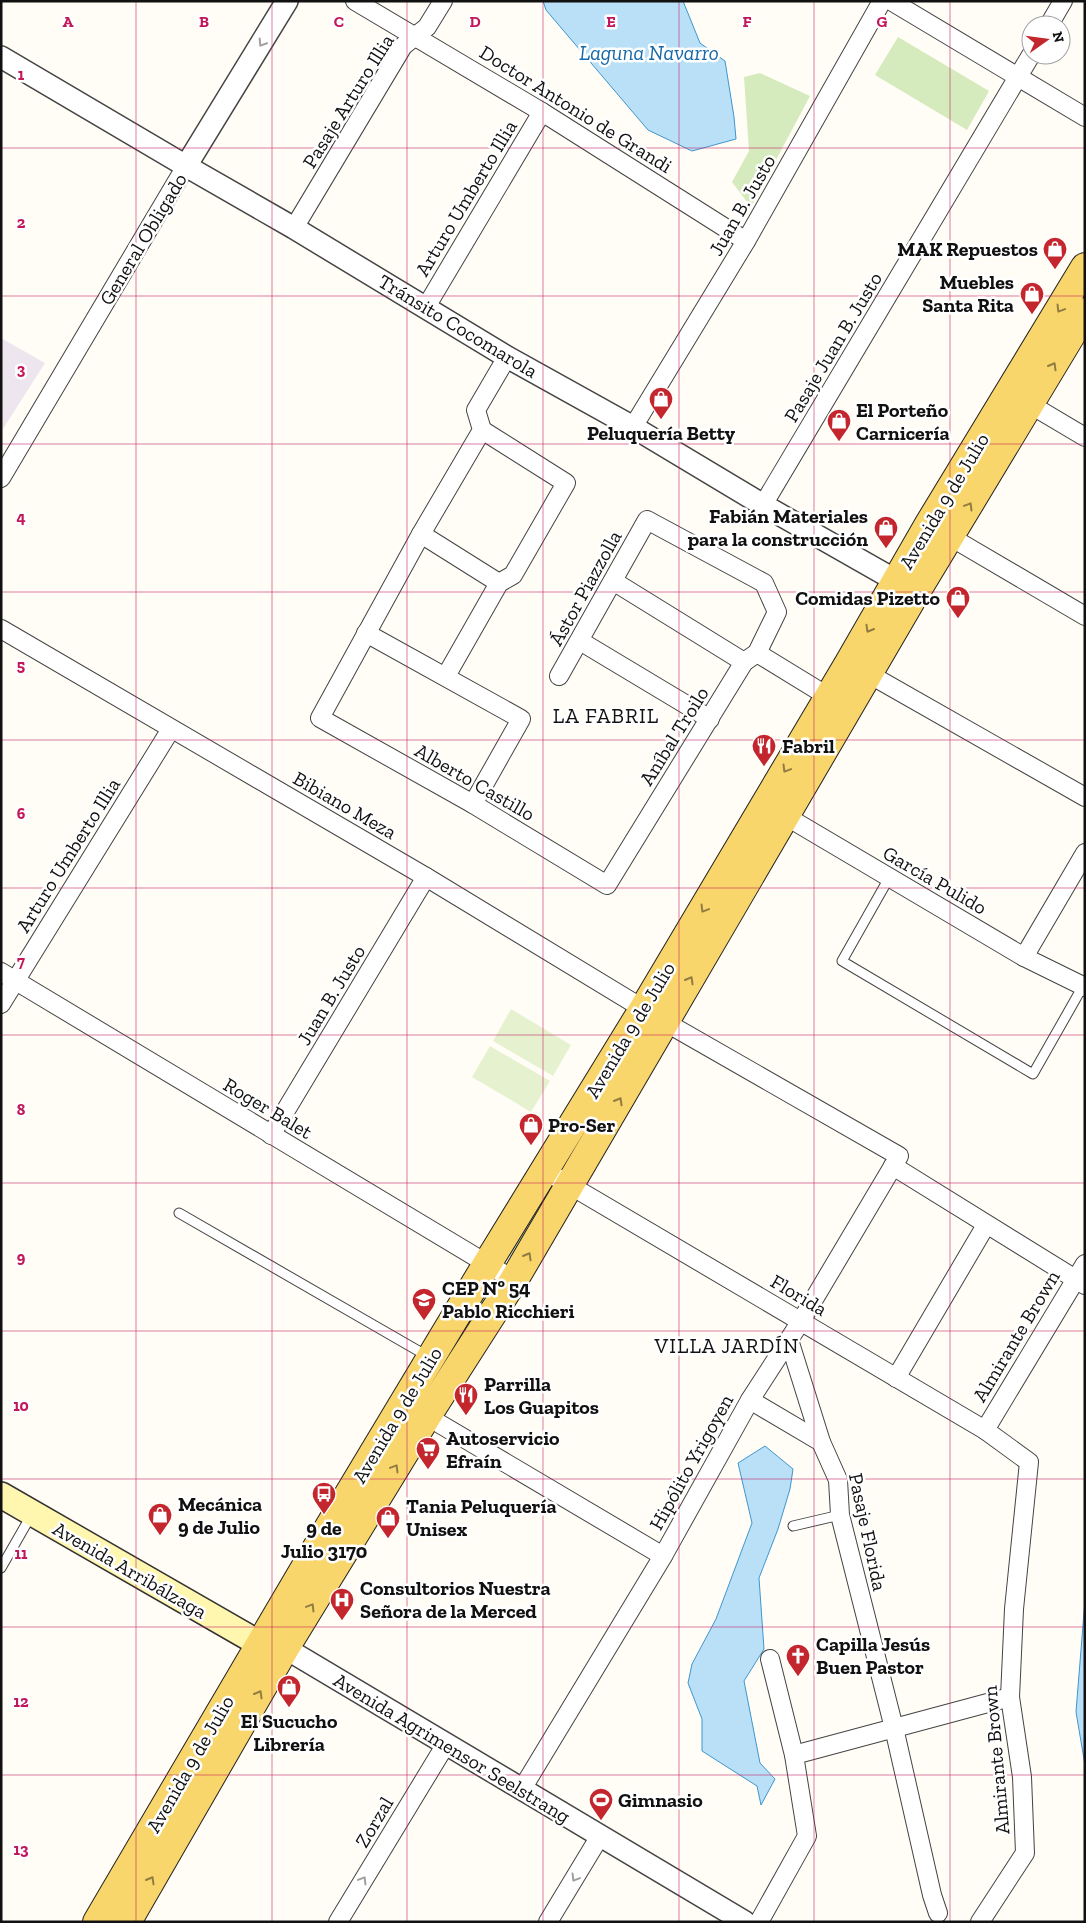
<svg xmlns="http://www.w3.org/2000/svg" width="1086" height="1923" font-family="'Zilla Slab',serif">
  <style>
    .industrial { fill: #eee6ef }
    .green { fill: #d5ebbd }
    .pitch { fill: #e6f2cf }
    .water { fill: #b9e0f7; stroke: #3f96cf }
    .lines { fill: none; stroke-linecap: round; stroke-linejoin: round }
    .service-casing { stroke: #444; stroke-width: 11 }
    .minor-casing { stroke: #444; stroke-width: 20 }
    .tertiary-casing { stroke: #444; stroke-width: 24 }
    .secondary-casing { stroke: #333; stroke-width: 28 }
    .primary-casing { stroke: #222; stroke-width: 30 }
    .service { stroke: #fff; stroke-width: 9 }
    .minor { stroke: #fff; stroke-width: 18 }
    .tertiary { stroke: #fff; stroke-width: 21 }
    .secondary { stroke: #fff6b0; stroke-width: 25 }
    .primary { stroke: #f9d66b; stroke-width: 28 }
    .oneway { stroke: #a0a0a0 }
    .oneway2 { stroke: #917d42 }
    .grid { fill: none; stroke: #c2185b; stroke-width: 1; stroke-opacity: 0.55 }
    .labels { text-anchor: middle; stroke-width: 5; stroke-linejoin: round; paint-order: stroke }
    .street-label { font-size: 20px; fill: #111; stroke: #fff }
    .poi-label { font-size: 20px; font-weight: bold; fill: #111; stroke: #fff; text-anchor: start }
    .water-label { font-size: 21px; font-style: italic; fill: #1768a6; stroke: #fff }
    .neighbourhood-label { font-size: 21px; letter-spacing: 1px; fill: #111; stroke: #fff }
    .grid-label { font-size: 16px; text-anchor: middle; font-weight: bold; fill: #c2185b; stroke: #fff; stroke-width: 5; stroke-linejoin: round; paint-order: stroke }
  </style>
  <rect width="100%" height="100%" fill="#fffdf5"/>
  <path class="industrial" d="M1 338 45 363 1 432Z"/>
  <g class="green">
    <path d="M898 37 989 91 967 130 875 75Z"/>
    <path d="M760 73 810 96 751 207 732 182 749 151 744 77Z"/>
    <path d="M542 1192 550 1197 514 1258 505 1253Z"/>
    <path d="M484 1289 493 1294 435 1390 427 1385Z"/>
  </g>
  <g class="pitch">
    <path d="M511 1009 571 1045 553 1076 493 1041Z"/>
    <path d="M490 1046 550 1081 531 1112 472 1077Z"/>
  </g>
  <g class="water">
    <path d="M543 1H683L700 43 725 61 734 117 736 139 692 151 648 130 546 10Z"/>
    <path d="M765 1446 793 1469 790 1489 778 1529 759 1578 764 1649 744 1681 760 1763 775 1779 761 1805 757 1786 702 1751V1719L688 1683 692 1664 716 1619 752 1523 738 1463Z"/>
    <path d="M1085 1600V1765L1076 1712Z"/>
  </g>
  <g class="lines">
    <defs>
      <g id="service">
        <path d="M889 878 842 961 1033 1074 1083 986"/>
        <path d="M179 1213 429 1357"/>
        <path d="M793 1526 840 1515"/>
        <path d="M1 1568 32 1514"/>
      </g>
      <g id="minor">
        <path d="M355 1 542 112 746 241"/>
        <path d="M891 1 1085 117"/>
        <path d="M1049 25 1063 1"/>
        <path d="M294 228 403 46 427 27 443 1"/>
        <path d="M426 307 542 112"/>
        <path d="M507 357 476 410 482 430 421 534 320 718 473 804 607 885 744 662 757 653 777 612 764 583 647 520 559 676"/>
        <path d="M1021 399 1085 437"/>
        <path d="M633 427 746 241 882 1"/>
        <path d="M1 478 186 166"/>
        <path d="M763 505 1031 55"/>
        <path d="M942 532 1085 616"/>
        <path d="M421 534 499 583"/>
        <path d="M613 581 744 662"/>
        <path d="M1 629 426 877 665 1022 899 1156 801 1321 750 1400 663 1556 522 1789"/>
        <path d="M366 633 521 719 473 804"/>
        <path d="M580 641 710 719"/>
        <path d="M757 653 837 702"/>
        <path d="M860 669 1085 797"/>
        <path d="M446 676 499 583 513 575 566 483 482 430"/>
        <path d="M777 811 1024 957 1085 987"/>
        <path d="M1024 957 1085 853"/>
        <path d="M1 972 514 1280"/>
        <path d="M1 1004 171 729"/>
        <path d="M271 1135 426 877"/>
        <path d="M893 1166 1085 1285"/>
        <path d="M544 1170 985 1430 1029 1462 1014 1609 1010 1697 1022 1777 1025 1853 980 1922"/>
        <path d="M789 1340 821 1442 838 1480 840 1515 894 1728 932 1895 938 1913"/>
        <path d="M896 1378 986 1225"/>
        <path d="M750 1400 821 1442"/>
        <path d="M418 1411 663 1556"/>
        <path d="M985 1430 1085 1264"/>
        <path d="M794 1755 1010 1697"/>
        <path d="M338 1922 446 1744"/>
        <path d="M548 1922 600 1836"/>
        <path d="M759 1922 807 1836 794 1755 770 1659"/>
      </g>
      <g id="tertiary">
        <path d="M1 57 186 166 294 228 507 357 633 427 763 505 909 588"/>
        <path d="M186 166 287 1"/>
        <path d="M270 1646 285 1648 745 1922"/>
      </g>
      <path id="secondary" d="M1 1495 260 1644"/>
      <g id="primary">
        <path d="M97 1922 329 1527 487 1264 644 1008 849 663 929 524 1085 267"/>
        <path d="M127 1922 285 1648 427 1416 514 1280 916 592 1085 312"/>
      </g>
    </defs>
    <use href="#service" class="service-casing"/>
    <use href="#minor" class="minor-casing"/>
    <use href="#tertiary" class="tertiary-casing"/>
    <use href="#secondary" class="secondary-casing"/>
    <use href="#primary" class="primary-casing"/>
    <use href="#service" class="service"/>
    <use href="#minor" class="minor"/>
    <use href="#tertiary" class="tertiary"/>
    <use href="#secondary" class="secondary"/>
    <use href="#primary" class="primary"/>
  </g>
  <defs><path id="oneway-chevron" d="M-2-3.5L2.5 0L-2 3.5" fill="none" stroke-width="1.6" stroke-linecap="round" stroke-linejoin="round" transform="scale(1.25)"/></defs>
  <g class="oneway">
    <use href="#oneway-chevron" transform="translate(262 43) rotate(122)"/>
    <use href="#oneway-chevron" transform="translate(575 1878) rotate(121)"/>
    <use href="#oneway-chevron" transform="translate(363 1880) rotate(-59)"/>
  </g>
  <g class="oneway2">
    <use href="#oneway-chevron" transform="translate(1060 309) rotate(121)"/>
    <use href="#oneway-chevron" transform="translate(1053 366) rotate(-60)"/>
    <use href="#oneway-chevron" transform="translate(969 506) rotate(-59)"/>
    <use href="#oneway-chevron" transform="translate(869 629) rotate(120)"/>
    <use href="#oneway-chevron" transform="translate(786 769) rotate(121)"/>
    <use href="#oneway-chevron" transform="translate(704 909) rotate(121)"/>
    <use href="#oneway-chevron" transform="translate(690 980) rotate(-60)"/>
    <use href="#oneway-chevron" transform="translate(619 1101) rotate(-60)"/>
    <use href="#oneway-chevron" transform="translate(528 1256) rotate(-60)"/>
    <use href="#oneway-chevron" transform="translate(395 1468) rotate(-59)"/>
    <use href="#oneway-chevron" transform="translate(311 1607) rotate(-59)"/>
    <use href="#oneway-chevron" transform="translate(259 1694) rotate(-60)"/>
    <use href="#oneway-chevron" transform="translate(151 1880) rotate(-60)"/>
  </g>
  <path class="grid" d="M136 1V1922M272 1V1922M407 1V1922M543 1V1922M679 1V1922M814 1V1922M950 1V1922M1 148H1085M1 296H1085M1 444H1085M1 592H1085M1 740H1085M1 888H1085M1 1035H1085M1 1183H1085M1 1331H1085M1 1479H1085M1 1627H1085M1 1775H1085"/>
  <defs>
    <symbol id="shop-pin" viewBox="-11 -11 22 30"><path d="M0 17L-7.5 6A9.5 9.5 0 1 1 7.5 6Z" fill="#c4262e" stroke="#fff"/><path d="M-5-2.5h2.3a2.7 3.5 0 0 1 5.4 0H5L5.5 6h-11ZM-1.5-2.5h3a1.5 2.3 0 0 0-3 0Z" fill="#fff"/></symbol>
    <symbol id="restaurant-pin" viewBox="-11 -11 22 30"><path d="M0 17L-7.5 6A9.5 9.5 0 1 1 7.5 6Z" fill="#c4262e" stroke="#fff"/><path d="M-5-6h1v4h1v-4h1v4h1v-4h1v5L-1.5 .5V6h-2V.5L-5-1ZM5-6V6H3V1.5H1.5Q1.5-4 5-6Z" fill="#fff"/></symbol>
    <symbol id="university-pin" viewBox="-11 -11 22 30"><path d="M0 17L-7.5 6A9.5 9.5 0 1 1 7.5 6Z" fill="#c4262e" stroke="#fff"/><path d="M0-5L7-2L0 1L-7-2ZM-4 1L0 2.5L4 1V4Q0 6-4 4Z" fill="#fff"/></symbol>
    <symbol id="supermarket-pin" viewBox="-11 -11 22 30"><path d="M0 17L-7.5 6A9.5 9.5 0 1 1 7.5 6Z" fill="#c4262e" stroke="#fff"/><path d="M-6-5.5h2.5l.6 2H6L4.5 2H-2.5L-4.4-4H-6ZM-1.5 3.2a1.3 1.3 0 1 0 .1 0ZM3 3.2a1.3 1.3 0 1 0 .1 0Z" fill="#fff"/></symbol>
    <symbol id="bus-pin" viewBox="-11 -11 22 30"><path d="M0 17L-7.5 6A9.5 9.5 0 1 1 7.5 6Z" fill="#c4262e" stroke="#fff"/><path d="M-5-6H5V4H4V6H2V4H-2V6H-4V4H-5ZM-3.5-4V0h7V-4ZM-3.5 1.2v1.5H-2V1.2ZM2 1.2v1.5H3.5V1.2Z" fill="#fff"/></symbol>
    <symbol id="hospital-pin" viewBox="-11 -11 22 30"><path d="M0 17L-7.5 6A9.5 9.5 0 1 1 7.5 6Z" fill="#c4262e" stroke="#fff"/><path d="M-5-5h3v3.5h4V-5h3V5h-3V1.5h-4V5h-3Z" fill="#fff"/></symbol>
    <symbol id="church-pin" viewBox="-11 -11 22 30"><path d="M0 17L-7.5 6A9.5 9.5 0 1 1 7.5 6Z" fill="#c4262e" stroke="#fff"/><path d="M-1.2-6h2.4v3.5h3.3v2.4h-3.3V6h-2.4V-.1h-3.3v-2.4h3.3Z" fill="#fff"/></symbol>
    <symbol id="stadium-pin" viewBox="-11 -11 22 30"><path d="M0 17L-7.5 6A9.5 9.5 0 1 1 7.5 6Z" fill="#c4262e" stroke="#fff"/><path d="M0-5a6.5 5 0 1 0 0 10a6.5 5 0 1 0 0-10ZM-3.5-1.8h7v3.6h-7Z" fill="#fff"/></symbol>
  </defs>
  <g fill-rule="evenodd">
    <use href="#shop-pin" x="1041" y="235" width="28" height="38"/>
    <use href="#shop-pin" x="1018" y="280" width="28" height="38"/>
    <use href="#shop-pin" x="647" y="385" width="28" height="38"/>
    <use href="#shop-pin" x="825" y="407" width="28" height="38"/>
    <use href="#shop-pin" x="872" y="514" width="28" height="38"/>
    <use href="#shop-pin" x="944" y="584" width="28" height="38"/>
    <use href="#restaurant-pin" x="750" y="732" width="28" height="38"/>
    <use href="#shop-pin" x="517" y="1111" width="28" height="38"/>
    <use href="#university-pin" x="410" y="1286" width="28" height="38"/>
    <use href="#restaurant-pin" x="452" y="1381" width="28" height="38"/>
    <use href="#supermarket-pin" x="414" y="1435" width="28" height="38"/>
    <use href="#bus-pin" x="310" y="1480" width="28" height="38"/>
    <use href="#shop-pin" x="146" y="1501" width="28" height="38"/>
    <use href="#shop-pin" x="374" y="1504" width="28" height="38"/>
    <use href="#hospital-pin" x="328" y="1586" width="28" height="38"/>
    <use href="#church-pin" x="784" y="1642" width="28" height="38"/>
    <use href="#shop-pin" x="275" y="1673" width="28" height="38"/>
    <use href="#stadium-pin" x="587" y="1786" width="28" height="38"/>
  </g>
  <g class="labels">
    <g class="street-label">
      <text transform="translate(348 101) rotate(-58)" y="7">Pasaje Arturo Illia</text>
      <text transform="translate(576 109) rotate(32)" y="7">Doctor Antonio de Grandi</text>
      <text transform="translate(466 198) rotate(-59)" y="7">Arturo Umberto Illia</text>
      <text transform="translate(742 205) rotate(-60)" y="7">Juan B. Justo</text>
      <text transform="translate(143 239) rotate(-59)" y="7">General Obligado</text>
      <text transform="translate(458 326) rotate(31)" y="7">Tránsito Cocomarola</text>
      <text transform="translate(833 347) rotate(-59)" y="7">Pasaje Juan B. Justo</text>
      <text transform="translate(944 501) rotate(-59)" y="7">Avenida 9 de Julio</text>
      <text transform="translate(585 588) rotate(-61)" y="7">Ástor Piazzolla</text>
      <text transform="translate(674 736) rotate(-58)" y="7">Aníbal Troilo</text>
      <text transform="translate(475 782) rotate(30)" y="7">Alberto Castillo</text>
      <text transform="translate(345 805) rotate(30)" y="7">Bibiano Meza</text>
      <text transform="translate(68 855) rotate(-58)" y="7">Arturo Umberto Illia</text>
      <text transform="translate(935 880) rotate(30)" y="7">García Pulido</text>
      <text transform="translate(331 995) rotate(-59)" y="7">Juan B. Justo</text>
      <text transform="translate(630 1030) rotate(-59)" y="7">Avenida 9 de Julio</text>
      <text transform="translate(268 1108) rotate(31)" y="7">Roger Balet</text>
      <text transform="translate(799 1295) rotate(31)" y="7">Florida</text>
      <text transform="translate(1016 1336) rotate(-59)" y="7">Almirante Brown</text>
      <text transform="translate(397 1415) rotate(-59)" y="7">Avenida 9 de Julio</text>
      <text transform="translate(691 1462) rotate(-61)" y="7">Hipólito Yrigoyen</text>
      <text transform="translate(868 1532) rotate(78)" y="7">Pasaje Florida</text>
      <text transform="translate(130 1570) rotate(30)" y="7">Avenida Arribálzaga</text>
      <text transform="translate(452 1748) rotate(31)" y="7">Avenida Agrimensor Seelstrang</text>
      <text transform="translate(996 1760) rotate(-95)" y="7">Almirante Brown</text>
      <text transform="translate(190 1764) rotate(-60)" y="7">Avenida 9 de Julio</text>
      <text transform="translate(374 1822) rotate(-59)" y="7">Zorzal</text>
    </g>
    <g class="poi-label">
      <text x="1038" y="256" text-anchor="end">MAK Repuestos</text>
      <text x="1014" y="289" text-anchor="end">Muebles<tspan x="1014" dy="23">Santa Rita</tspan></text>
      <text x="856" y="417">El Porteño<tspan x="856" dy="23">Carnicería</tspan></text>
      <text x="661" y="440" text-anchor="middle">Peluquería Betty</text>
      <text x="868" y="523" text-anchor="end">Fabián Materiales<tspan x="868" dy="23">para la construcción</tspan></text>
      <text x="940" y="605" text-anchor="end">Comidas Pizetto</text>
      <text x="782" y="753">Fabril</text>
      <text x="548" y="1132">Pro-Ser</text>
      <text x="442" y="1295">CEP Nº 54<tspan x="442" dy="23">Pablo Ricchieri</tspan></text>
      <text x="484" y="1391">Parrilla<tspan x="484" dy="23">Los Guapitos</tspan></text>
      <text x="446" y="1445">Autoservicio<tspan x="446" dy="23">Efraín</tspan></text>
      <text x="178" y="1511">Mecánica<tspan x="178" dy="23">9 de Julio</tspan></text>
      <text x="406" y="1513">Tania Peluquería<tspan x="406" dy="23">Unisex</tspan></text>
      <text x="324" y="1535" text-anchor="middle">9 de<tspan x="324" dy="23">Julio 3170</tspan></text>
      <text x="360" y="1595">Consultorios Nuestra<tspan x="360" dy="23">Señora de la Merced</tspan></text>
      <text x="816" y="1651">Capilla Jesús<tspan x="816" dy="23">Buen Pastor</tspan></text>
      <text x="289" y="1728" text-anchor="middle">El Sucucho<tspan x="289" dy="23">Librería</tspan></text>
      <text x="618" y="1807">Gimnasio</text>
    </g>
    <g class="water-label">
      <text x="649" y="60">Laguna Navarro</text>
    </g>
    <g class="neighbourhood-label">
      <text x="606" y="723">LA FABRIL</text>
      <text x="727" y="1353">VILLA JARDÍN</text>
    </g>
  </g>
  <g class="grid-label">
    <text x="68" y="27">A</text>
    <text x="204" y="27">B</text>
    <text x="339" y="27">C</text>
    <text x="475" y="27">D</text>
    <text x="611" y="27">E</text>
    <text x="747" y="27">F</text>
    <text x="882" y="27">G</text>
    <text x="21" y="80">1</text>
    <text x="21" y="228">2</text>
    <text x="21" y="375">3</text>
    <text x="21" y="523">4</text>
    <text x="21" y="671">5</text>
    <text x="21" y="819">6</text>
    <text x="21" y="967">7</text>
    <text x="21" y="1115">8</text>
    <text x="21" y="1263">9</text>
    <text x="21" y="1411">10</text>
    <text x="21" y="1559">11</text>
    <text x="21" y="1707">12</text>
    <text x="21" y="1855">13</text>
  </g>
  <rect width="1086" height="1923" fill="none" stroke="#111111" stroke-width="5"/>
  <g transform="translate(1046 40) rotate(76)"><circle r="24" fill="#ffffff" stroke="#a0a0a0"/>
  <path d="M0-4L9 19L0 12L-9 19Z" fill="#c4262e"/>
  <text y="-8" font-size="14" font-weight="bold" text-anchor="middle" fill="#111111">N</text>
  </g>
</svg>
